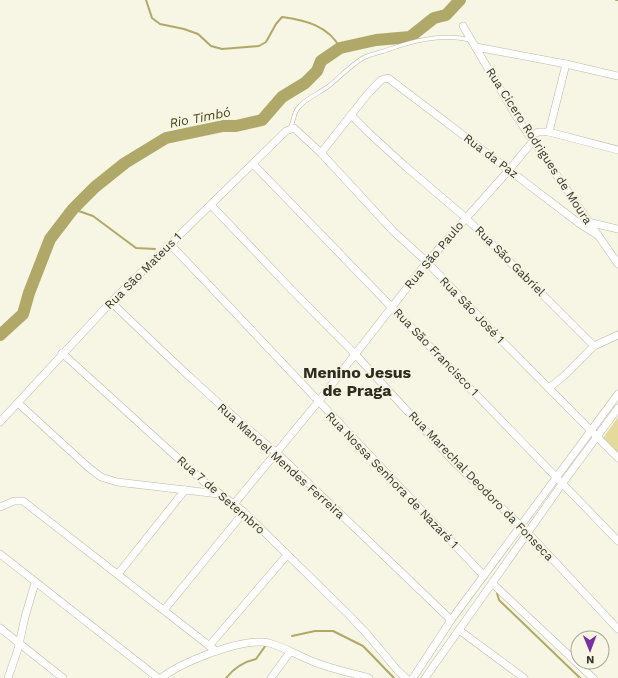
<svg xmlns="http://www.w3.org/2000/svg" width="618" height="678" font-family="'Work Sans',sans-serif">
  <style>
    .green { fill: #e4db9b }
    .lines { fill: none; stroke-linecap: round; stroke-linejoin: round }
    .stream { stroke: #b0a869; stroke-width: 2 }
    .river { stroke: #b0a869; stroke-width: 12 }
    .service-casing { stroke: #bbb9a8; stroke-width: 4.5 }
    .minor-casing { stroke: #bbb9a8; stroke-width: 8 }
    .service { stroke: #fff; stroke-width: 3.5 }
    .minor { stroke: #fff; stroke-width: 7 }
    .labels { text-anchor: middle; stroke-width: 4; stroke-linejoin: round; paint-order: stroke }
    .street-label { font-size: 12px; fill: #34332c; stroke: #f7f5e3 }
    .water-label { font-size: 13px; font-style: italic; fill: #4b4513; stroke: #f7f5e3 }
    .district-label { font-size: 16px; font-weight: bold; fill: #2e2c1f; stroke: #f7f5e3 }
  </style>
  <rect width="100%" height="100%" fill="#f7f5e3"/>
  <path class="green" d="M618 417V453L603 438Z"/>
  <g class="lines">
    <g class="stream">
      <path d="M146 0 152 18 160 24 184 29 198 34 211 46 222 49 259 46 266 42 276 24 282 17C305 20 329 26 340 48"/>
      <path d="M616 0H618"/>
      <path d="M73 209 93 216 136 248 155 249"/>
      <path d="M497 593 499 600 580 678"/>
      <path d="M292 636 315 631H333L363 646 394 678"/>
      <path d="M226 678C234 668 243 662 256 659L266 645"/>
    </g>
    <path class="river" d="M0 335 23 314 29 293 50 239 73 209 95 187 125 163 166 138 223 126H236L262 120 282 97 305 83 317 71 321 61 340 48 376 40 410 37 434 18 446 15 460 0"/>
    <defs>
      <path id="service" d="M290 128C294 122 293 114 298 108 306 98 320 93 330 85 341 76 351 65 363 58 369 55 377 53 384 51 412 41 441 33 471 40"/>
      <g id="minor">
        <path d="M463 26 516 116 618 264"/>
        <path d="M476 47 566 64 618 76"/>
        <path d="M351 115 369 133 405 166 466 218 594 346"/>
        <path d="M549 132 566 64"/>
        <path d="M530 135 539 132H549L618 150"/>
        <path d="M321 153 366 96 381 80 388 78 580 224 596 234"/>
        <path d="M253 164 618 541"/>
        <path d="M211 205 287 285 355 354 454 462 528 533 618 629"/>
        <path d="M588 222 618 229"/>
        <path d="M170 244 484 576"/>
        <path d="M111 302C165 354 219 406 277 453L451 620"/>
        <path d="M62 353 203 481 244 512 349 615 367 634 398 671 406 678"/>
        <path d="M549 388 565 375 594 346 618 335"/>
        <path d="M18 403 88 467 101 477 117 482 219 494"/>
        <path d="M0 422 111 302 286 131 294 128 321 153 394 232 427 262 503 342 618 458"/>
        <path d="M234 504 318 402 427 262 509 170 533 141"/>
        <path d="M0 507 14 501H23L216 651"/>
        <path d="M0 554 158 678"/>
        <path d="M118 574 185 490"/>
        <path d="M492 583 593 678"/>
        <path d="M164 610 244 512"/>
        <path d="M0 628 63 678"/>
        <path d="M459 630 524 678"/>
        <path d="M209 646 287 555"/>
        <path d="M8 678 18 649 25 617 35 583"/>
        <path d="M161 678C182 662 243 637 269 643 284 647 299 656 314 662 332 669 351 673 369 678"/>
        <path d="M271 678 290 652"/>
        <path d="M413 678 451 620 618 394"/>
        <path d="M425 678 562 484 618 408"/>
      </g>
    </defs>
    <use href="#service" class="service-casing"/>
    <use href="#minor" class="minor-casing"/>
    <use href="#service" class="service"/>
    <use href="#minor" class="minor"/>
  </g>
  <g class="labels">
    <g class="street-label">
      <text transform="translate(539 146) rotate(57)" y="4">Rua Cícero Rodrigues de Moura</text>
      <text transform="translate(491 156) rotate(37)" y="4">Rua da Paz</text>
      <text transform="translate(434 255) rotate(-50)" y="4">Rua São Paulo</text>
      <text transform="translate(510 261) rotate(45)" y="4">Rua São Gabriel</text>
      <text transform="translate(143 271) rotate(-45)" y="4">Rua São Mateus 1</text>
      <text transform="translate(472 310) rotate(46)" y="4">Rua São José 1</text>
      <text transform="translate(436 352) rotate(46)" y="4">Rua São Francisco 1</text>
      <text transform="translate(281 461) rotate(42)" y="4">Rua Manoel Mendes Ferreira</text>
      <text transform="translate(392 480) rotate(46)" y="4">Rua Nossa Senhora de Nazaré 1</text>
      <text transform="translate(481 486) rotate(46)" y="4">Rua Marechal Deodoro da Fonseca</text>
      <text transform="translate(221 495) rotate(41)" y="4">Rua 7 de Setembro</text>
    </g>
    <g class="water-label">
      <text transform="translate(200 117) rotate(-11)" y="5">Rio Timbó</text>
    </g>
    <g class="district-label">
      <text x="357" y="378">Menino Jesus<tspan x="357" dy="18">de Praga</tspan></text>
    </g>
  </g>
  <g transform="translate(590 650) rotate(179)"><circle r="19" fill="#f7f5e3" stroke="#a9a79a"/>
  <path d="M0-3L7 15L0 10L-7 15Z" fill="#7b30a2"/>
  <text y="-6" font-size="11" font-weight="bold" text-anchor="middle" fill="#34332c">N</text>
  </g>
</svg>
